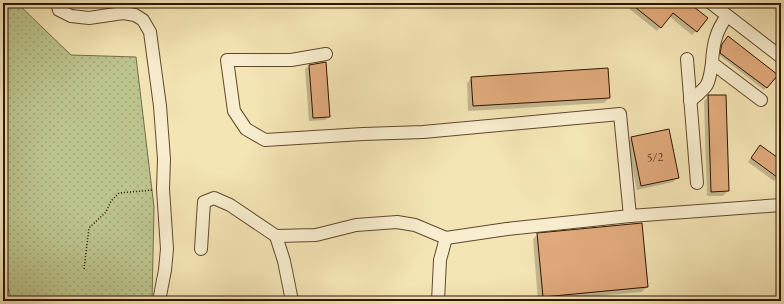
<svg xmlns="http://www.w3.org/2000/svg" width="784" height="304" font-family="'EB Garamond',serif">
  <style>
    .grass { fill: url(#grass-dots); stroke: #766c48 }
    .shadow { fill: #0003 }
    .building { fill: #e1aa7c; stroke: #2f1402 }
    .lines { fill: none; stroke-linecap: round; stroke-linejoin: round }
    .minor-casing { stroke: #60482f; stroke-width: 14 }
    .path { stroke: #2f1402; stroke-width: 1.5; stroke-dasharray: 1 2; stroke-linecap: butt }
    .minor { stroke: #f8eecf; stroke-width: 12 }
    .labels { text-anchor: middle; stroke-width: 3.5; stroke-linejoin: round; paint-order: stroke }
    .number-label { font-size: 12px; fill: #5c3a20 }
  </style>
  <defs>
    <pattern id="grass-dots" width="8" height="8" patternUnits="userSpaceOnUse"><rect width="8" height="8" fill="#bcc48d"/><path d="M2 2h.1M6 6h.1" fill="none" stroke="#a2a878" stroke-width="1.8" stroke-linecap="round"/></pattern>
  </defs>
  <rect width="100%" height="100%" fill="#f4e5b5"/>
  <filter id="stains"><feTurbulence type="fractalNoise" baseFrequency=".005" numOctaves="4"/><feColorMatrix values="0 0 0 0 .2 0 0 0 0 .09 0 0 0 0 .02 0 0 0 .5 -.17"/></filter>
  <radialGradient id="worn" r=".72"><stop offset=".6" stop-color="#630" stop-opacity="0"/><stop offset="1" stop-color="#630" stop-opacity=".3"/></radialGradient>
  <path class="grass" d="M3 3H17L71 55 136 57 154 207 152 301H12L3 273Z"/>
  <g class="shadow">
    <path d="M622 3H658L666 9 671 3H687L696 31 692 35 669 16 657 31Z"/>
    <path d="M726 40 776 75 764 90 719 55 720 48Z"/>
    <path d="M309 66 329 116 325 120 309 121 305 69Z"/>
    <path d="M472 78 609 98 604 103 468 111 467 83Z"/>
    <path d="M781 94V102L777 99Z"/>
    <path d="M709 96 728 191 723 196H707L704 101Z"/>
    <path d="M632 138 678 177 673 182 637 190 627 143Z"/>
    <path d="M757 150 781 162V174L774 181 748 162Z"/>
    <path d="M538 234 647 287 642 292 538 301 533 239Z"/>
  </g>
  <g class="building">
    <path d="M630 3H660L666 8 670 3H689L708 18 697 32 673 13 661 28Z"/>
    <path d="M728 36 778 75 767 88 720 53 722 44Z"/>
    <path d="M326 62 330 117 313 118 309 65Z"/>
    <path d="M608 68 610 98 473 106 471 77Z"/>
    <path d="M708 95H726L729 191 711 192Z"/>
    <path d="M669 129 679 178 641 186 631 137Z"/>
    <path d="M760 145 781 160V180L751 158Z"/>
    <path d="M642 223 648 287 543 297 537 233Z"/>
  </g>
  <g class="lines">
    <defs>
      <g id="minor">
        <path d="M57 3 59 10 71 16 89 18 123 13 135 15 143 20 150 32 160 106 164 159 163 189 167 249 165 270 159 301"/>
        <path d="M711 3 781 57"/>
        <path d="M727 16C716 31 713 44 712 63L761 100"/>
        <path d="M326 54 291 60H227L234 111 246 129 265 140 363 134 423 132 620 114 630 216 781 205"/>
        <path d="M687 59 697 183"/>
        <path d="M690 101C708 86 709 86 712 63"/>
        <path d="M276 236 284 261 292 301"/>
        <path d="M201 249 204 202 214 198 230 205 276 236 316 235 356 225 397 222 415 225 446 238"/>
        <path d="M438 301 440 260 446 238 507 229 630 216"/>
      </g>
    </defs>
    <use href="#minor" class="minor-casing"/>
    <path class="path" d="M84 269 89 228 106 212 111 201 119 193 153 190"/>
    <use href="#minor" class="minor"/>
  </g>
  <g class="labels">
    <g class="number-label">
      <text x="655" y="161">5/2</text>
    </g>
  </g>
  <rect width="784" height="304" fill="none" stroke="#f4e5b5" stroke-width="16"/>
  <rect x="4" y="4" width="776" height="296" fill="none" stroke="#2f1402" stroke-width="2"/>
  <rect x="8" y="8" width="768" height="288" fill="none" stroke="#2f1402"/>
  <rect width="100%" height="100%" filter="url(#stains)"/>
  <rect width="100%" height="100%" fill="url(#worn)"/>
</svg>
